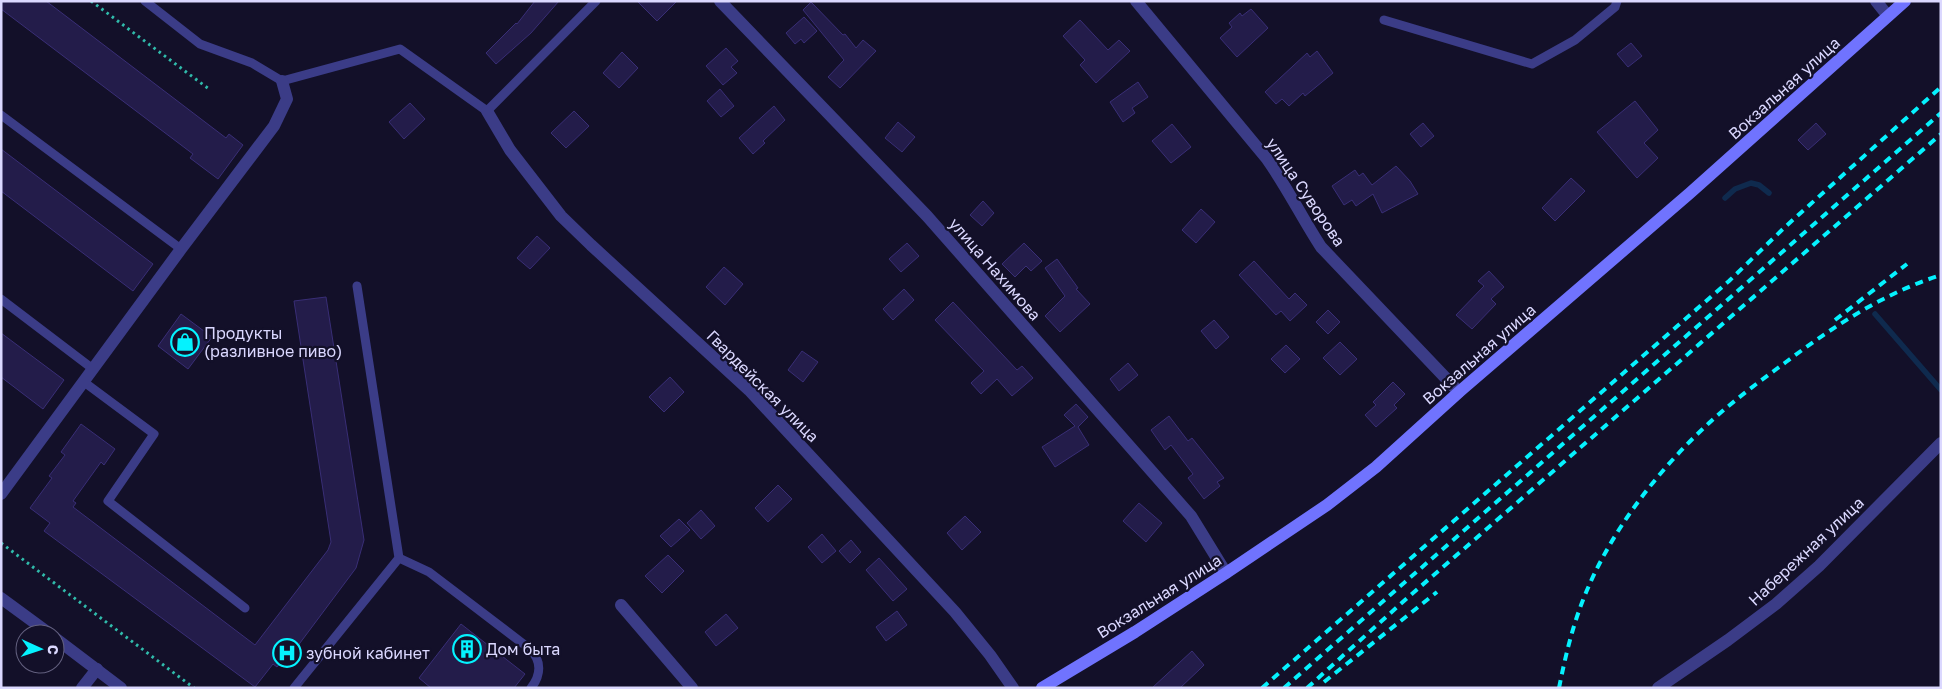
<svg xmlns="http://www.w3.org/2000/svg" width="1942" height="689" font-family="'Golos Text',sans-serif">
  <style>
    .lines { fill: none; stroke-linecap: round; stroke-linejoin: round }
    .stream { stroke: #0f2a4e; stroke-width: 5.5 }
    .building { fill: #231c4a; stroke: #392e76 }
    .path { stroke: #30bbab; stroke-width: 3; stroke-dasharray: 2.5 4; stroke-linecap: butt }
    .service { stroke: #3b3c87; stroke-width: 9 }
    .minor { stroke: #3b3c87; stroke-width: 12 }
    .secondary { stroke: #7073fe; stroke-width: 12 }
    .rail { stroke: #05f2fe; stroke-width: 4; stroke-dasharray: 8 6; stroke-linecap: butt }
    .labels { text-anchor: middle; stroke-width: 4.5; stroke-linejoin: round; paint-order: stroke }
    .street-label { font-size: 16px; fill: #dbd8ff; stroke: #131029 }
    .poi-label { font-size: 16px; fill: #dbd8ff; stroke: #131029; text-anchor: start }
  </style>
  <rect width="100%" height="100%" fill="#131029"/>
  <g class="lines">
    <g class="stream">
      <path d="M1725 198 1735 189 1751 183 1759 185 1769 193"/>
      <path d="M1875 314 1941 390"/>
    </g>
  </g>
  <g class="building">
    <path d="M1 1H46L226 138 229 134 243 145 218 179 190 158 193 154 1 9Z"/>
    <path d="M535 1H559L531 33 496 64 486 53 516 23 517 24Z"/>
    <path d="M637 1H677L657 21Z"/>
    <path d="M811 2 843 35 845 34 856 48 863 40 876 51 840 88 828 77 844 60 803 10Z"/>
    <path d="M1251 9 1268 28 1237 57 1220 38 1232 27 1229 23 1240 13 1242 16Z"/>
    <path d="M804 17 817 31 804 43 801 39 795 44 786 33Z"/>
    <path d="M1080 20 1108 50 1119 40 1130 51 1096 83 1080 65 1085 60 1063 36Z"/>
    <path d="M1631 43 1642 56 1628 67 1617 54Z"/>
    <path d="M726 48 738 61 731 67 737 73 723 85 706 66Z"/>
    <path d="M1317 51 1333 73 1305 96 1303 93 1289 106 1282 99 1276 104 1265 92 1307 53 1310 57Z"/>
    <path d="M622 52 638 68 619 88 603 73Z"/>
    <path d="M1138 82 1148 97 1132 108 1135 113 1123 122 1110 102Z"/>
    <path d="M720 89 734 106 721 117 707 101Z"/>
    <path d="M1635 101 1658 130 1644 143 1658 158 1637 178 1597 132Z"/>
    <path d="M410 103 425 119 404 139 389 122Z"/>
    <path d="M774 106 785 120 763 141 765 143 753 154 739 138Z"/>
    <path d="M574 111 589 126 566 148 551 133Z"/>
    <path d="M898 122 915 137 902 152 885 138Z"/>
    <path d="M1423 123 1434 136 1421 147 1410 134Z"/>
    <path d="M1816 123 1826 134 1808 150 1798 140Z"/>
    <path d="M1172 124 1191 147 1171 163 1152 141Z"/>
    <path d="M1 149 153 264 133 291 1 191Z"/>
    <path d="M1396 166 1410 181 1418 194 1382 213 1373 194 1356 206 1352 200 1344 205 1332 186 1355 170 1359 176 1363 173 1372 185Z"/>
    <path d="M1571 178 1585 191 1555 221 1542 208Z"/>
    <path d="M983 201 994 213 982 226 970 215Z"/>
    <path d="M1201 209 1215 222 1196 243 1182 230Z"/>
    <path d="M537 236 550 248 530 269 517 258Z"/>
    <path d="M907 243 919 256 901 272 889 259Z"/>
    <path d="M1024 243 1042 261 1031 271 1026 266 1015 277 1002 264Z"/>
    <path d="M1057 259 1078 288 1076 289 1090 304 1060 332 1045 316 1065 296 1045 268Z"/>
    <path d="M1254 261 1289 299 1295 293 1307 305 1290 321 1281 311 1276 315 1239 275Z"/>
    <path d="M724 267 743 284 725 305 706 287Z"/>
    <path d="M1489 271 1504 287 1491 299 1496 304 1472 329 1456 315 1484 286 1478 281Z"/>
    <path d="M904 289 914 300 893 320 883 309Z"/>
    <path d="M326 297 364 540 356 568 291 655 287 653 277 667 273 664 255 687 44 531 50 523 30 508 52 478 49 476 65 455 61 452 81 424 115 449 104 465 101 462 73 501 76 503 73 507 255 645 328 550 331 542 294 301Z"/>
    <path d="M953 302 1017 370 1022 366 1033 378 1012 396 997 379 981 394 971 383 984 371 935 320Z"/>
    <path d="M1328 310 1340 322 1328 334 1316 322Z"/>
    <path d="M181 314 212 337 188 369 158 346Z"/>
    <path d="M1214 320 1229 337 1216 349 1201 331Z"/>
    <path d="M1 333 64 380 43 409 1 377Z"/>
    <path d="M1340 342 1357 359 1340 375 1323 358Z"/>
    <path d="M1286 345 1300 359 1285 373 1271 359Z"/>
    <path d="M802 351 818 362 803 382 788 370Z"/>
    <path d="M1128 363 1138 375 1119 391 1110 379Z"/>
    <path d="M670 377 684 392 664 412 649 397Z"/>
    <path d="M1393 382 1405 394 1394 405 1397 408 1376 427 1365 415 1376 405 1373 402Z"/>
    <path d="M1076 404 1088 417 1078 427 1089 445 1055 467 1042 447 1075 426 1064 415Z"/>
    <path d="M1169 416 1188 441 1192 438 1224 478 1217 482 1220 486 1204 499 1188 478 1193 474 1171 445 1165 450 1151 430Z"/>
    <path d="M778 485 792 499 768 522 755 508Z"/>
    <path d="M1139 503 1162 523 1146 542 1123 521Z"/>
    <path d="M701 510 715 526 701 539 687 523Z"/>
    <path d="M965 516 981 532 962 550 947 533Z"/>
    <path d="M679 519 690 530 671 547 660 536Z"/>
    <path d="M822 534 836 551 822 563 808 547Z"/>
    <path d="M851 540 861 552 850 563 839 551Z"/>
    <path d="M668 555 684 571 662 593 645 576Z"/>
    <path d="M879 558 907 589 893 601 866 570Z"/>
    <path d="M897 611 907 625 886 641 876 627Z"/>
    <path d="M726 614 738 628 716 646 705 632Z"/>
    <path d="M461 624 525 674 514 688H431L419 678Z"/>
    <path d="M1192 651 1204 665 1200 669 1180 688H1152Z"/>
  </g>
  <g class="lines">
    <g class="path">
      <path d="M91 1 209 89"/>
      <path d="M1 543 194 688"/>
    </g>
    <g class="service">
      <path d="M145 1 200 44 252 63 282 81 400 49 487 111 596 1"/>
      <path d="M1384 20 1532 64 1575 40 1615 7 1617 1"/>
      <path d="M1 115 181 249"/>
      <path d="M1 299 93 369"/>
      <path d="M84 382 154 434 108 501 245 608"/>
      <path d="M399 558 429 572 530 649C542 661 541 675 531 688"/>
      <path d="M294 688 399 558 357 286"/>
    </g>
    <g class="minor">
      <path d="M720 1 927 216 1191 516 1226 573"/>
      <path d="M1136 1 1267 159C1287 187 1302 218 1321 247L1459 392"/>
      <path d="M1876 1 1888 16"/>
      <path d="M487 111 510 150 561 216 591 245 749 390 955 612 990 655 1013 688"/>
      <path d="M1 494 181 249 274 126 287 99 282 81"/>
      <path d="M1 598 50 634"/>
      <path d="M621 605 692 688"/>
      <path d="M55 638 121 688"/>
      <path d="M82 688 97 669"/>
      <path d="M1658 688 1728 640 1776 604 1819 566 1941 443"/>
    </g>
    <path class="secondary" d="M1042 688 1135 632 1226 573 1327 505 1376 467 1459 392 1690 193 1905 1"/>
    <g class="rail">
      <path d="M1835 320 1907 264"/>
      <path d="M1324 682 1437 592"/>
      <path d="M1262 688 1729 281 1785 227 1941 87"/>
      <path d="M1284 688 1941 113"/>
      <path d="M1307 688 1405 600 1941 134"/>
      <path d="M1559 688C1565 658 1572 628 1583 600 1609 533 1657 471 1709 423 1733 401 1760 381 1786 362 1834 326 1884 293 1941 275"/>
    </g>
  </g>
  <defs>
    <symbol id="shop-ring" viewBox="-11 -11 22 22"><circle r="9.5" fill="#131029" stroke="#05f2fe" stroke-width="1.5"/><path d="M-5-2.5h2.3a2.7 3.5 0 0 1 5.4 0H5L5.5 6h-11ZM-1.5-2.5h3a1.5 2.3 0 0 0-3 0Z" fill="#05f2fe"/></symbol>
    <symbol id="building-ring" viewBox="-11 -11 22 22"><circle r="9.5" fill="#131029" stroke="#05f2fe" stroke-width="1.5"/><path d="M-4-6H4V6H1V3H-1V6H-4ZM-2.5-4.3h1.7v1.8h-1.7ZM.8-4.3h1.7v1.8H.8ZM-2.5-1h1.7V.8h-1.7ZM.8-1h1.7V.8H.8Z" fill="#05f2fe"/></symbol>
    <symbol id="hospital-ring" viewBox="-11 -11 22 22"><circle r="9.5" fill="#131029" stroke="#05f2fe" stroke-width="1.5"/><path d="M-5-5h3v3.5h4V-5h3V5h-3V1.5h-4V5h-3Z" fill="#05f2fe"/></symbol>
  </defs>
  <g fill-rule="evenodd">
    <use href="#shop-ring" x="169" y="326" width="32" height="32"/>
    <use href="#building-ring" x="451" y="633" width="32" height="32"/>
    <use href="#hospital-ring" x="271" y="637" width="32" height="32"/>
  </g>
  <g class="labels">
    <g class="street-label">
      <text transform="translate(1784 88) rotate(-42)" y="6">Вокзальная улица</text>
      <text transform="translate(1306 192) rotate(56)" y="6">улица Суворова</text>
      <text transform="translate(995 269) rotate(49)" y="6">улица Нахимова</text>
      <text transform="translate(1479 354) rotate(-41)" y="6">Вокзальная улица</text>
      <text transform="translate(763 386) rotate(45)" y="6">Гвардейская улица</text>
      <text transform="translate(1806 551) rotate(-43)" y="6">Набережная улица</text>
      <text transform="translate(1159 596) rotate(-32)" y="6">Вокзальная улица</text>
    </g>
    <g class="poi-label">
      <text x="204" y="339">Продукты<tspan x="204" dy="18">(разливное пиво)</tspan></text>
      <text x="486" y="655">Дом быта</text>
      <text x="306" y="659">зубной кабинет</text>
    </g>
  </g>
  <rect width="1942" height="689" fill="none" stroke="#dbd8ff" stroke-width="5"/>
  <g transform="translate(40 649) rotate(93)"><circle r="24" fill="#131029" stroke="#63607f"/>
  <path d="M0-4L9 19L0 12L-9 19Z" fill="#05f2fe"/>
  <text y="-8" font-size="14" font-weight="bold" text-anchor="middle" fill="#dbd8ff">С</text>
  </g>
</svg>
